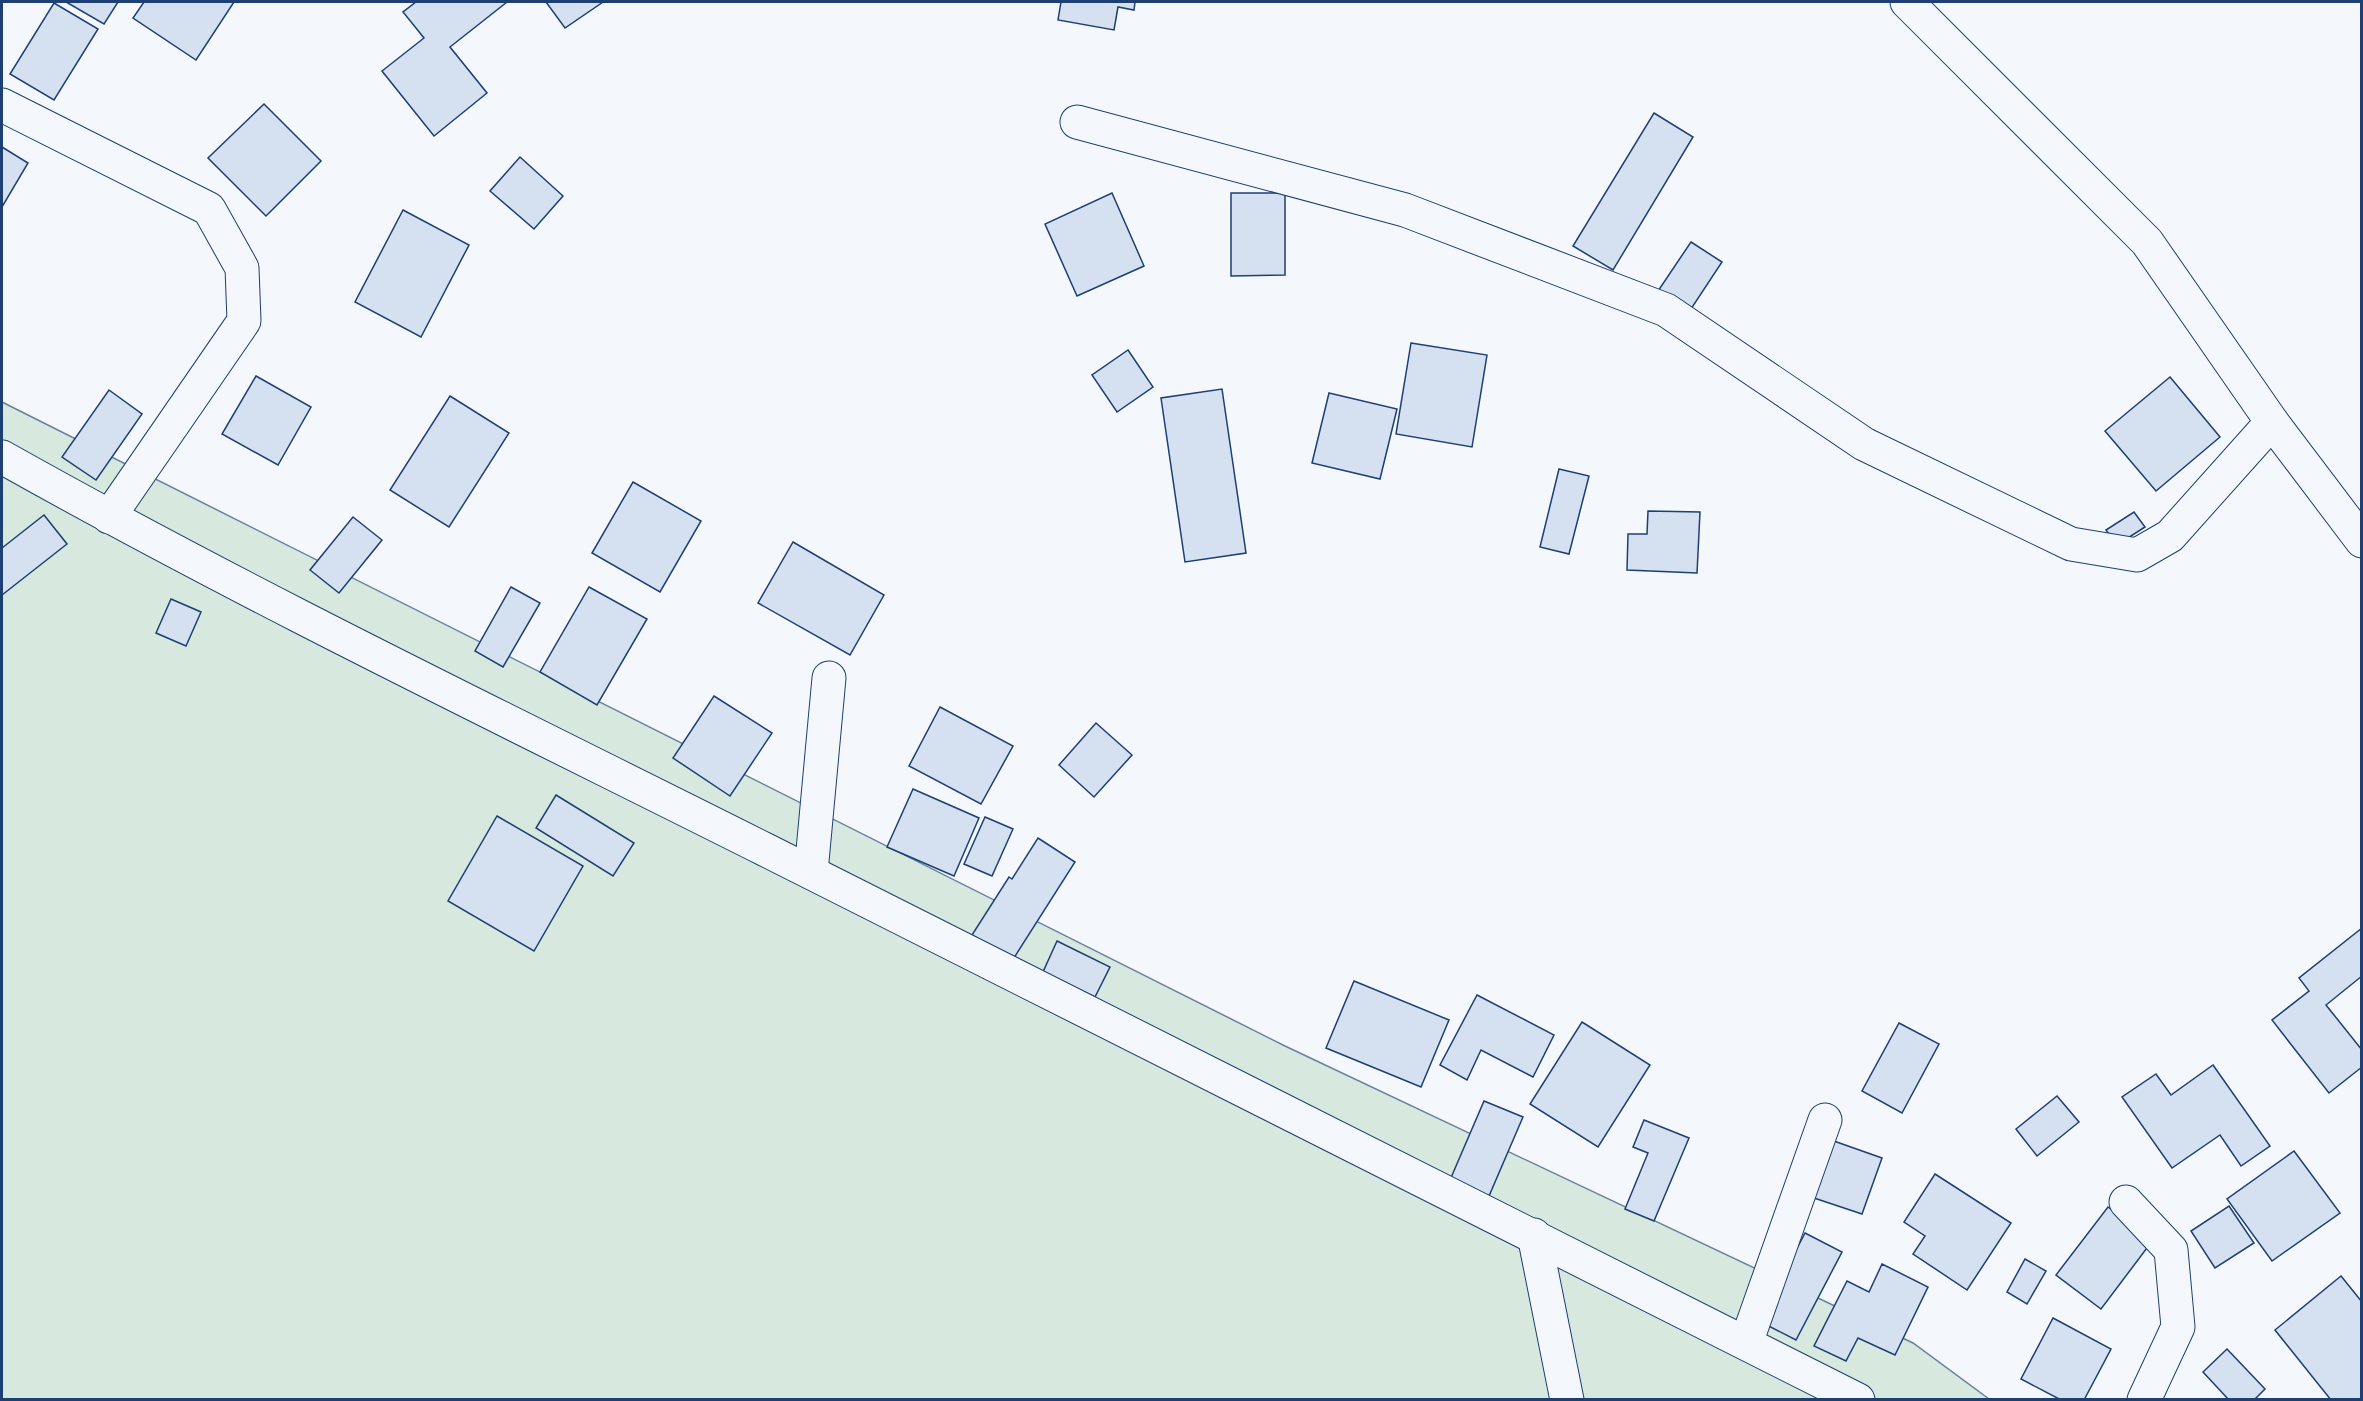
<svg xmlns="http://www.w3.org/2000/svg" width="2363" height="1401" font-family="'Nunito Sans',sans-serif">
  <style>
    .green { fill: #d7e8df; stroke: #687fa3; stroke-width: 1.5 }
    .building { fill: #d5e0f0; stroke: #1d3f73; stroke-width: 1.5 }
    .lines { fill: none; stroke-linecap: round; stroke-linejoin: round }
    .minor-casing { stroke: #1d3f73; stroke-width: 35 }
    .minor { stroke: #f4f7fb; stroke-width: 33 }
  </style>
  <rect width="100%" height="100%" fill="#f4f7fb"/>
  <path class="green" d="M2 402 1285 1046 1913 1343 1989 1399H2Z"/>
  <g class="building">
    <path d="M66 2H118L104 24Z"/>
    <path d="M144 2H234L196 60 133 18Z"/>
    <path d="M416 2H507L450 47 487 93 434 136 382 71 424 38 403 12Z"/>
    <path d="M546 2H603L565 28Z"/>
    <path d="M1061 2H1135L1134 10 1118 7 1114 30 1058 20Z"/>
    <path d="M54 3 98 29 54 100 10 74Z"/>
    <path d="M264 104 321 161 266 216 208 158Z"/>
    <path d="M1654 113 1693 137 1613 270 1573 246Z"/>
    <path d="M2 147 28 163 2 207Z"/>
    <path d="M520 157 563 196 534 229 490 191Z"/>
    <path d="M1112 193 1144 266 1077 296 1045 224Z"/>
    <path d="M1231 193H1285V275L1231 276Z"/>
    <path d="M403 210 469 245 421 337 355 302Z"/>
    <path d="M1691 242 1722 262 1689 312 1658 291Z"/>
    <path d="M1411 343 1487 355 1472 447 1396 434Z"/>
    <path d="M1128 350 1153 387 1117 412 1092 375Z"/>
    <path d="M256 376 311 407 278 465 222 434Z"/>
    <path d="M2170 377 2220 437 2156 491 2105 431Z"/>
    <path d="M1222 389 1246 553 1185 562 1161 398Z"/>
    <path d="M109 390 142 414 96 480 62 457Z"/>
    <path d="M1329 393 1397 409 1380 479 1312 463Z"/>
    <path d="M450 396 509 433 449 527 390 490Z"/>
    <path d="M1559 469 1589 476 1569 554 1540 547Z"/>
    <path d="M633 482 701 521 660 592 592 553Z"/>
    <path d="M1648 511 1700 512 1697 573 1627 570 1628 534H1647Z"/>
    <path d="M2134 512 2145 527 2117 545 2106 530Z"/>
    <path d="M44 515 67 544 2 595V548Z"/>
    <path d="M353 517 382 540 339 593 310 570Z"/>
    <path d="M793 542 884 595 850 655 758 603Z"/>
    <path d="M511 587 540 603 503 667 475 651Z"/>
    <path d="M589 587 647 619 597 705 540 672Z"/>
    <path d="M171 599 201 612 186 646 156 633Z"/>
    <path d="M714 696 772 733 730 796 673 758Z"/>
    <path d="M940 707 1013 746 981 804 909 766Z"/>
    <path d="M1096 723 1132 755 1094 797 1059 765Z"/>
    <path d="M913 789 979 818 954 876 887 847Z"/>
    <path d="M556 795 634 843 613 876 536 828Z"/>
    <path d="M497 816 583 866 534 951 448 901Z"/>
    <path d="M985 817 1013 829 992 876 964 864Z"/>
    <path d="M1038 838 1075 862 1012 961 972 935 1009 877 1012 879Z"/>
    <path d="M2362 928V976L2326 1005 2362 1050V1067L2329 1093 2272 1020 2309 991 2299 978Z"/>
    <path d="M1057 941 1110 967 1095 997 1043 972Z"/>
    <path d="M1354 981 1449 1020 1421 1087 1326 1048Z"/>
    <path d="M1477 995 1554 1035 1533 1077 1481 1050 1467 1080 1440 1065Z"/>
    <path d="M1582 1022 1650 1065 1598 1147 1530 1104Z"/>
    <path d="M1899 1023 1939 1044 1902 1113 1862 1091Z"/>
    <path d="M2213 1065 2270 1146 2241 1166 2220 1135 2172 1168 2122 1097 2156 1074 2171 1095Z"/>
    <path d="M2057 1096 2079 1122 2037 1156 2016 1129Z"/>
    <path d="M1484 1101 1523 1117 1489 1196 1450 1180Z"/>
    <path d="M1644 1120 1689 1138 1654 1221 1625 1209 1648 1153 1633 1147Z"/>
    <path d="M1831 1140 1882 1158 1862 1214 1811 1197Z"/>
    <path d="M2294 1151 2340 1213 2272 1261 2227 1199Z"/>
    <path d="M1935 1174 2011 1223 1967 1290 1913 1254 1925 1236 1904 1222Z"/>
    <path d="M2229 1206 2254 1243 2215 1268 2191 1231Z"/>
    <path d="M2108 1207 2153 1240 2101 1309 2056 1275Z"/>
    <path d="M1805 1233 1842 1252 1796 1340 1759 1321Z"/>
    <path d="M2025 1259 2046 1271 2027 1304 2007 1292Z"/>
    <path d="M1882 1264 1928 1287 1895 1355 1858 1338 1846 1361 1814 1346 1847 1281 1869 1292Z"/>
    <path d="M2341 1276 2362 1302V1397L2358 1400H2331L2275 1330Z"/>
    <path d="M2053 1318 2111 1349 2084 1400H2061L2021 1379Z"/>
    <path d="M2227 1349 2265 1389 2254 1400H2229L2203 1372Z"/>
  </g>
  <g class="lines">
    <defs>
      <g id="minor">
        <path d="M1907 2 2147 242 2272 422 2362 541"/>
        <path d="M2 105 209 209 242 268 244 321 109 517"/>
        <path d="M1077 122 1405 210 1666 310 1864 444 2071 544 2137 555 2170 536 2272 422"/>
        <path d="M2 457C251 597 509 721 764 849 1129 1032 1494 1215 1858 1400"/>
        <path d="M811 872 829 678"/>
        <path d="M2126 1202 2171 1250 2178 1327 2144 1400"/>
        <path d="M1534 1235 1567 1400"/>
        <path d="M1746 1343 1825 1120"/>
      </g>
    </defs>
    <use href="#minor" class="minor-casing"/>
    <use href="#minor" class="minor"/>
  </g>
  <rect width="2363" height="1401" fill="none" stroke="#1d3f73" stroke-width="6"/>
</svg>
